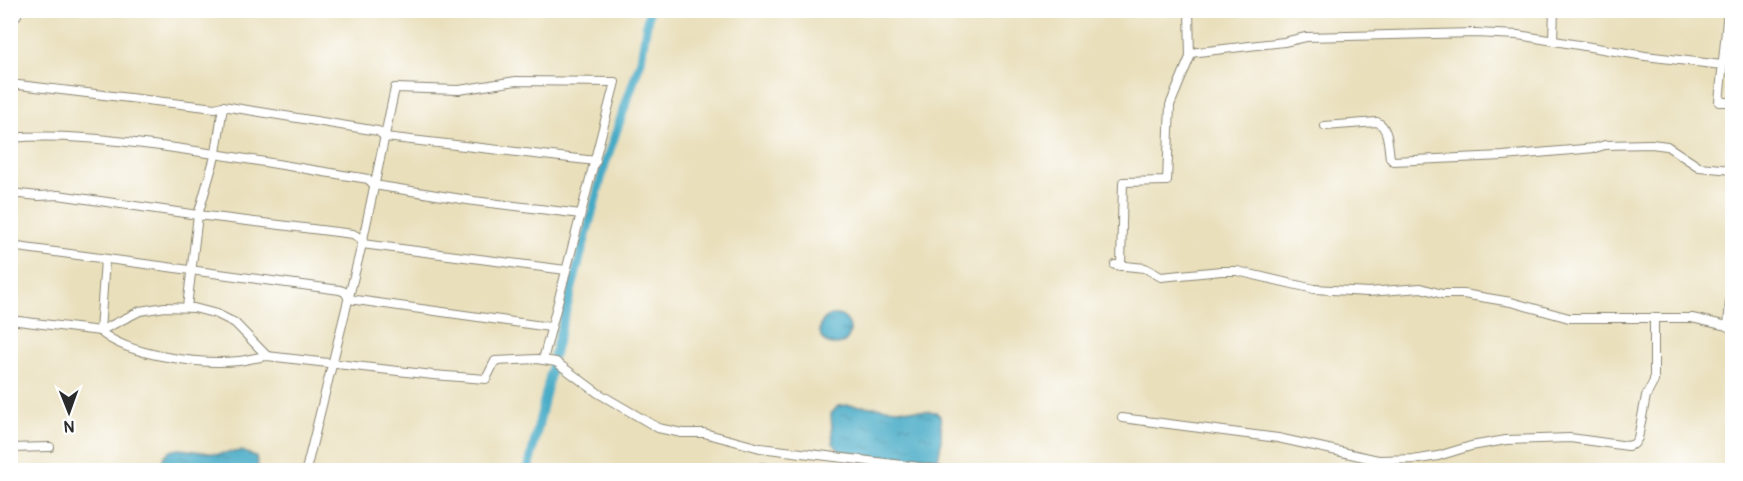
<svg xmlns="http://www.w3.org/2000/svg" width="1743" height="481" font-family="Pangolin,sans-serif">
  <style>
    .water { fill: url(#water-ripples); stroke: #386b78; stroke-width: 1.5 }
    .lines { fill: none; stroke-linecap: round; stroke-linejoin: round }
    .canal { stroke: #46abc6; stroke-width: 9 }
    .street-casing { stroke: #8a8573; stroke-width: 10 }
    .street { stroke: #fff; stroke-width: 8 }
  </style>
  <defs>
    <pattern id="water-ripples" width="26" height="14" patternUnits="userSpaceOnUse" patternTransform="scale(1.5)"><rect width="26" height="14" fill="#46abc6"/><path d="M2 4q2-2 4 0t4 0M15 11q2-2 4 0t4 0" fill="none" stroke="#3b8ba1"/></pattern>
  </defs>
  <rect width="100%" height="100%" fill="#fff"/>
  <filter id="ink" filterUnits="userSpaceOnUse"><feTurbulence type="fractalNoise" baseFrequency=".0167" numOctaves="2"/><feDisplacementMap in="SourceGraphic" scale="12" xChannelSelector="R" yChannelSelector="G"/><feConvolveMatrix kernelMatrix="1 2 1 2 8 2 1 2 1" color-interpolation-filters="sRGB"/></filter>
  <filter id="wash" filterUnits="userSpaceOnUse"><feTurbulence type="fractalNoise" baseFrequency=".008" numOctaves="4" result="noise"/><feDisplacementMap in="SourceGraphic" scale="24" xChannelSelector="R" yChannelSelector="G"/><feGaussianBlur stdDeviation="1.35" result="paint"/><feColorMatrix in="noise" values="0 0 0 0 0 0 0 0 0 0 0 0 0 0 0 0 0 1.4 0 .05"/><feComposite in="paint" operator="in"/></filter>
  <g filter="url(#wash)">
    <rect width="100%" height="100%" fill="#e9dfbb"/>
    <g class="water">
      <circle cx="835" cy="330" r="15"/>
      <path d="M848 405 936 412 940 416C942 431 942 449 936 463H916L842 454 833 443 831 414 838 406Z"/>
      <path d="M180 449 217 454 242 451 256 457 259 470H160C162 457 166 450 180 449Z"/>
    </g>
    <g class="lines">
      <g class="canal">
        <path d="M554 355 605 164 641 60 649 10"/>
        <path d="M528 470 552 367"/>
      </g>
    </g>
  </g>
  <g filter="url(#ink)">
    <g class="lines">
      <defs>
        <g id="street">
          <path d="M1728 10 1719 102H1732"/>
          <path d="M10 22 17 15V10"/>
          <path d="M1553 40 1554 10"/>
          <path d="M1190 53 1284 42 1306 37 1475 33 1518 35 1645 56 1722 65"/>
          <path d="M10 84 215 108 223 106 378 131 385 137 596 161"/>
          <path d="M1325 126 1377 122C1389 127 1388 146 1390 158L1393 161 1503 156 1595 148 1605 145 1651 144 1667 146 1699 167 1732 170"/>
          <path d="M10 138C58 134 104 139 152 145 224 154 296 168 368 179L374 185 474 201 581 214"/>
          <path d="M10 193 39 196 58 195 198 215 353 234 361 239 362 244 566 270"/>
          <path d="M10 246 340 290 345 292 349 299 550 327"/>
          <path d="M1115 265 1145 268 1161 277 1221 271H1237L1314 289 1368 292 1421 288 1442 294H1463L1511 302 1569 318H1692L1732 327"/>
          <path d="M1121 266 1123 182 1167 181 1170 105 1190 57 1189 10"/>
          <path d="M187 307 198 215 216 153 223 106"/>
          <path d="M10 320 100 331C127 356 203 365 239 361 248 360 257 357 267 356L433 375 486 379 495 361 537 359 556 362 598 393 658 428 682 433H704L760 448 944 470"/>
          <path d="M1728 327 1732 276"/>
          <path d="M100 331 140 311 165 307 194 308 217 314 235 323 267 356"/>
          <path d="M100 331 105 260"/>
          <path d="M1122 418 1278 438 1378 460 1419 459 1438 456 1471 446 1506 440 1570 438 1628 446 1634 444 1638 438 1646 396 1654 381V319"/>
          <path d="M10 448 50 447"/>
          <path d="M761 467 781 470"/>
          <path d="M306 470 362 244 395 88 459 90 516 81 615 82 543 360"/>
        </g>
      </defs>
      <use href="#street" class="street-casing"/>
      <use href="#street" class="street"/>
    </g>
  </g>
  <rect width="1743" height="481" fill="none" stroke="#fff" stroke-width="36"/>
  <g transform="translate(69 412) rotate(179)" stroke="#ffffff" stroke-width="4.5" paint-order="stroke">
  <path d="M0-4.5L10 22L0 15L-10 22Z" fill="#2b2b2b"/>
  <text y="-9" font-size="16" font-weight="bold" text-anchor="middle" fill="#2b2b2b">N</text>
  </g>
</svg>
